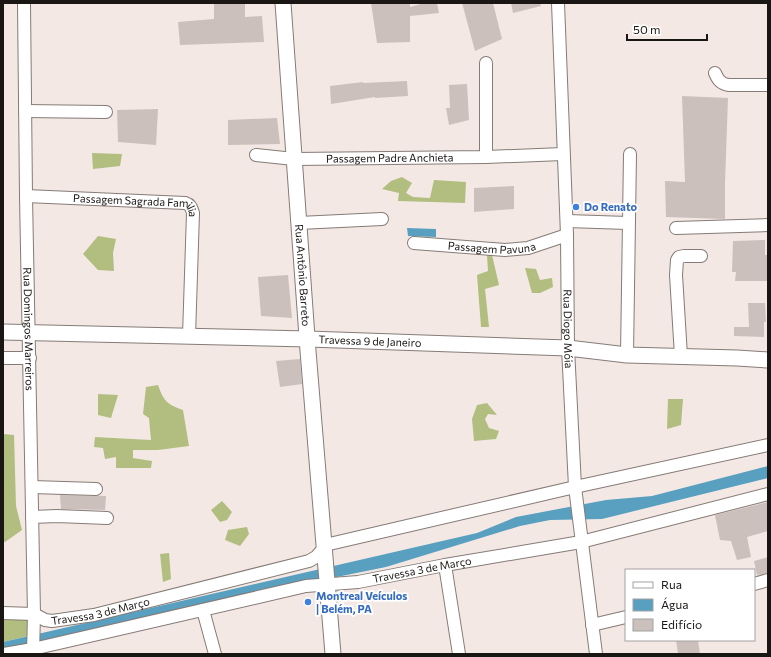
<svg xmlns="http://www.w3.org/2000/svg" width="771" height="657" font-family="Commissioner,sans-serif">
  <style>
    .forest { fill: #b1be7f }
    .water { fill: #599fc0 }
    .building { fill: #cbc0bb }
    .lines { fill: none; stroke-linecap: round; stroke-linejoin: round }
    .minor-casing { stroke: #857b77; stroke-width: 14 }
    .major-casing { stroke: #857b77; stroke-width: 17 }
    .minor { stroke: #fff; stroke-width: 12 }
    .major { stroke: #fff; stroke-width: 15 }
    .shop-dot { fill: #3f7fe0; stroke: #fff; stroke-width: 1.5 }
    .labels { text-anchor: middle; stroke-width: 3.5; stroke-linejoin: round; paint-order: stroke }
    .street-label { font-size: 11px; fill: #1a1614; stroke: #fff }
    .shop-label { font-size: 11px; font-weight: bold; fill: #366cbe; stroke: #fff; text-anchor: start }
  </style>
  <rect width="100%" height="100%" fill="#f4e8e4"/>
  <g class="forest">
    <path d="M92 153 122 154 120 166 93 169Z"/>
    <path d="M402 177 412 183 406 193 413 197 430 198 434 180 466 182 465 203 398 201 399 193 382 189 391 181Z"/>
    <path d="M98 236 116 239 113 253 114 271 98 270 83 254Z"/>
    <path d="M487 255H492L499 285 485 289 489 327H481L477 275 488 271Z"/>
    <path d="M525 268 536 269 540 280 552 278 553 287 540 293H532Z"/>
    <path d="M158 385C164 402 167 404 183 410L189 446 158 450H133V458L152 461 151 468H116V457L105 459 103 448 94 447 95 437 151 440 149 418 143 414 146 387Z"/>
    <path d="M98 394 118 395 111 418 98 415Z"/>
    <path d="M668 399H683L681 425 667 429Z"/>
    <path d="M487 403 497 415 488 414 485 419 489 428 499 431 496 439 474 441 472 419 477 405Z"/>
    <path d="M3 434 14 435 16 506 22 530 5 542 3 541Z"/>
    <path d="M222 501 232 512 227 520 220 522 211 510Z"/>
    <path d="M247 527 249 534 240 546 225 540 228 530Z"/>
    <path d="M169 553 171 579 163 582 160 554Z"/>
    <path d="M3 620H28V636L3 642Z"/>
  </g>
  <g class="water">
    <path d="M407 228 436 229V237L408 236Z"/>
    <path d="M768 466V478L602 519 550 520 520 526 386 567 312 582 3 649V642L477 533 516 517 606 500 652 496Z"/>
  </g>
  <g class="building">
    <path d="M214 3H245V17L262 16 264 42 180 45 178 22 214 19Z"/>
    <path d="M371 3H410V7L424 3H437L439 13 410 16V42L377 43Z"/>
    <path d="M462 3H493L502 39 475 51Z"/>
    <path d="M511 3H540L541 6 513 13Z"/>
    <path d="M407 81 408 96 375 98V97L331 104 330 86 363 82V83Z"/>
    <path d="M467 84 469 120 449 125 446 108H450L449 85Z"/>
    <path d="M682 96 728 98 725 183V219L666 217 665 181 685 182Z"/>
    <path d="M158 109 156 145 118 142 117 110Z"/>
    <path d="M277 118 280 144 228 145V120Z"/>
    <path d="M514 186V209L474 212V188Z"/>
    <path d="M765 240V255H768L767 281H735L736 272H732L733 241Z"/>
    <path d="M288 275 292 318 261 316 258 277Z"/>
    <path d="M748 303H765L766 322H764V337L734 336V327H749Z"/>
    <path d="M300 359 302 384 280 387 276 361Z"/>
    <path d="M60 495 106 496 105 510 61 509Z"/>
    <path d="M768 502V531L747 537 751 557 737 560 731 541 720 540 715 515Z"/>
    <path d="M768 557V573L757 575 754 561Z"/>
    <path d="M676 640H698L700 654H678Z"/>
  </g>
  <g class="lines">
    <defs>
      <g id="minor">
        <path id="s1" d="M24 3 26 196 34 614 33 654"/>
        <path id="s2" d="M558 3 567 235 568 348 575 487 596 654"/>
        <path d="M715 73C718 80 721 84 729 85H768"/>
        <path d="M25 111 106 112"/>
        <path id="s3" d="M256 155 294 159 486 157 563 154"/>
        <path d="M486 157V63"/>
        <path id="s4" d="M26 196 185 203C191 205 191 207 193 213L189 336"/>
        <path d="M567 221 628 223"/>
        <path d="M299 223 382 219"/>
        <path d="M676 228 768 225"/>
        <path id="s5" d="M414 243 505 250 528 248 567 235"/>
        <path d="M627 355 630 154"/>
        <path d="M681 356 676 275 677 260 679 257 684 256H701"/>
        <path d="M3 358H30"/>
        <path d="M32 487 96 489"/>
        <path d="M32 517 57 516 107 518"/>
        <path d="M325 545 575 487 768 445"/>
        <path d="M445 565 459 654"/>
        <path d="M754 584 768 580"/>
        <path d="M203 610 215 654"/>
        <path id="s6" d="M3 613 34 614 45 620 52 621 94 615 309 561 316 557 325 547"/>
        <path d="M592 625 626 617"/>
        <path id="s7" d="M4 654 33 649 306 586 358 582 445 565 581 542 768 494"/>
      </g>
      <g id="major">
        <path id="s8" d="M283 3 308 351 333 654"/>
        <path id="s9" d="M3 332 308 339 568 348 627 355 737 358 768 360"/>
      </g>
    </defs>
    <use href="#minor" class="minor-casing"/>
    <use href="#major" class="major-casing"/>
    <use href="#minor" class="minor"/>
    <use href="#major" class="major"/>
  </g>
  <g class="shop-dot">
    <circle cx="576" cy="207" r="4"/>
    <circle cx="308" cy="602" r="4"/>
  </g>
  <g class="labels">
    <g class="street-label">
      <text dy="4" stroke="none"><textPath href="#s3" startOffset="134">Passagem Padre Anchieta</textPath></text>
      <text dy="4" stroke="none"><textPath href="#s4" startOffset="112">Passagem Sagrada Familia</textPath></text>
      <text dy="4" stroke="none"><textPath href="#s5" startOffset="78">Passagem Pavuna</textPath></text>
      <text dy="4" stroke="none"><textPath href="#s8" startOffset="273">Rua Antônio Barreto</textPath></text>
      <text dy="4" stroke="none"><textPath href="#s1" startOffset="326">Rua Domingos Marreiros</textPath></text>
      <text dy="4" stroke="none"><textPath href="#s2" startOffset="326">Rua Diogo Móia</textPath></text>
      <text dy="4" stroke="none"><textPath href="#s9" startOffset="367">Travessa 9 de Janeiro</textPath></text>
      <text dy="4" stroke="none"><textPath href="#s7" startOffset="427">Travessa 3 de Março</textPath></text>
      <text dy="4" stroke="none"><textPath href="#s6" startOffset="100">Travessa 3 de Março</textPath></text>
    </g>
    <g class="shop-label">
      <text x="584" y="211">Do Renato</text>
      <text x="316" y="600">Montreal Veículos<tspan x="316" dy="13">| Belém, PA</tspan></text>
    </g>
  </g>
  <rect width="771" height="657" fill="none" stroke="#1a1614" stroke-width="8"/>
  <rect x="625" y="569" width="130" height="72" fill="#ffffff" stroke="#a3a2a1"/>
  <rect x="633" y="582" width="20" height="6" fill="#ffffff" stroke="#a3a2a1"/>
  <text x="661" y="589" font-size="12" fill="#1a1614">Rua</text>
  <rect x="633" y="599" width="20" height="12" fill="#599fc0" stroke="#a3a2a1"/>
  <text x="661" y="609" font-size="12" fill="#1a1614">Água</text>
  <rect x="633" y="619" width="20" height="12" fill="#cbc0bb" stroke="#a3a2a1"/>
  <text x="661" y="629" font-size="12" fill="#1a1614">Edifício</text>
  <path d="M627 34v6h80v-6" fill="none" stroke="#1a1614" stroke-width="2"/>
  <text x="633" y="34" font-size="12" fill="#1a1614" stroke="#ffffff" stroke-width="3" paint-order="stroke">50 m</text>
</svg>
